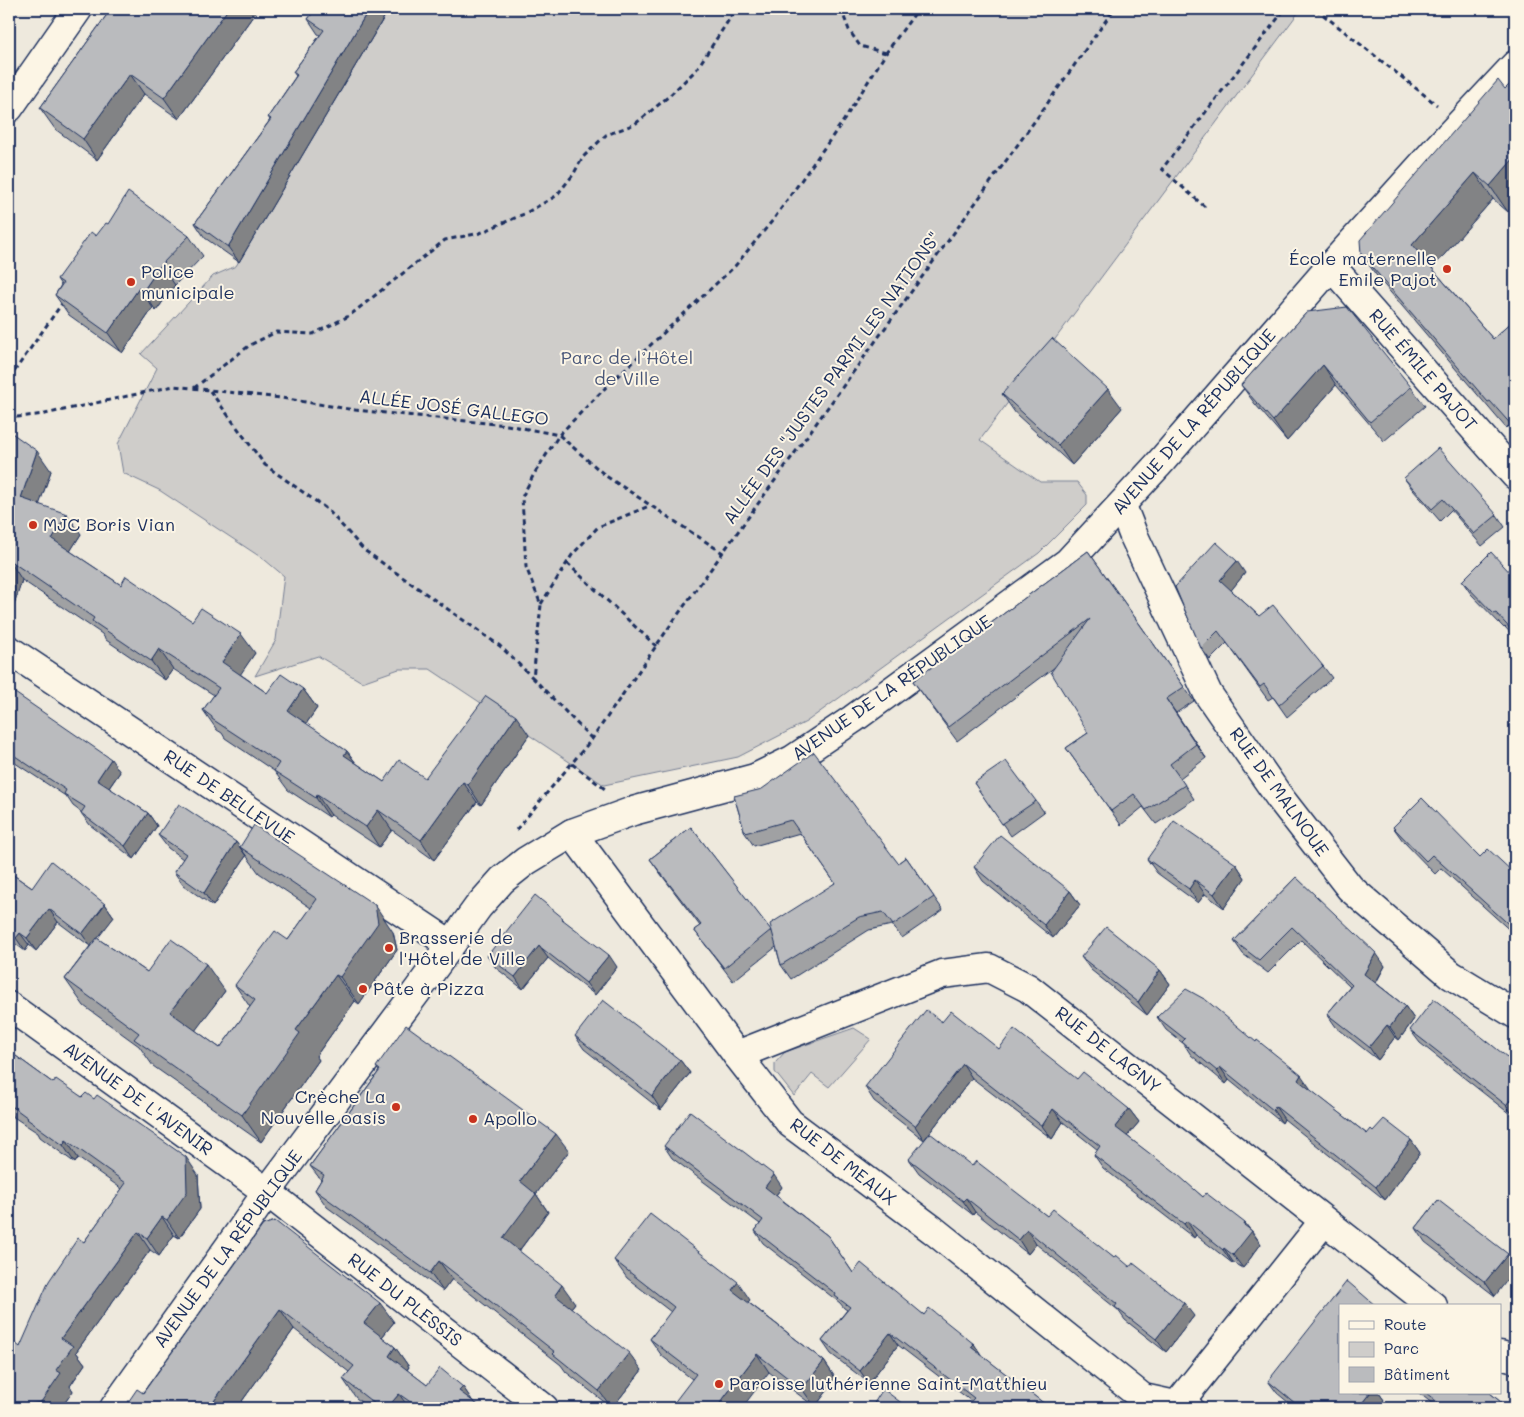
<svg xmlns="http://www.w3.org/2000/svg" width="1524" height="1417" font-family="Mali,sans-serif">
  <style>
    .green { fill: #cfcdca; stroke: #757e94 }
    .lines { fill: none; stroke-linecap: round; stroke-linejoin: round }
    .street-casing { stroke: #1b2f5e; stroke-width: 31 }
    .secondary-casing { stroke: #1b2f5e; stroke-width: 31 }
    .path { stroke: #1b2f5e; stroke-width: 3; stroke-dasharray: 5 4; stroke-linecap: butt }
    .street { stroke: #fcf5e5; stroke-width: 28 }
    .secondary { stroke: #fcf5e5; stroke-width: 28 }
    .wall { fill: #a0a1a3; stroke: #1b2f5e }
    .shaded-wall { fill: #828385; stroke: #1b2f5e }
    .building { fill: #babbbe; stroke: #1b2f5e }
    .poi-dot { fill: #c8321e; stroke: #fcf5e5; stroke-width: 2 }
    .labels { text-anchor: middle; stroke-width: 4; stroke-linejoin: round; paint-order: stroke }
    .poi-label { font-size: 18px; fill: #1b2f5e; stroke: #fcf5e5; text-anchor: start }
    .park-label { font-size: 18px; fill: #485679; stroke: #fcf5e5 }
    .street-label { font-size: 18px; fill: #1b2f5e; stroke: #fcf5e5 }
  </style>
  <rect width="100%" height="100%" fill="#eee9dd"/>
  <filter id="ink" filterUnits="userSpaceOnUse"><feTurbulence type="fractalNoise" baseFrequency=".02" numOctaves="2"/><feDisplacementMap in="SourceGraphic" scale="10" xChannelSelector="R" yChannelSelector="G"/><feConvolveMatrix kernelMatrix="1 2 1 2 8 2 1 2 1" color-interpolation-filters="sRGB"/></filter>
  <g filter="url(#ink)">
    <g class="green">
      <path d="M389 9H1301L980 440 1040 482H1077L1087 495V505L1039 553 806 722 738 757 604 785 430 669H399L362 682 318 656 255 676 276 640 284 576 265 560 159 490 123 473 118 444 157 368 141 354 213 276 236 266Z"/>
      <path d="M854 1028 871 1039 829 1087 812 1074 794 1096 775 1072V1063L785 1052Z"/>
    </g>
    <g class="lines">
      <defs>
        <g id="street">
          <path d="M1331 266 1515 475"/>
          <path d="M1122 506 1133 534 1208 694 1280 798 1350 888 1451 975 1515 1014"/>
          <path d="M9 650 450 944"/>
          <path d="M572 833 737 1055 790 1123 933 1230 1143 1398 1189 1408"/>
          <path d="M9 1006 267 1192 544 1408"/>
          <path d="M737 1055 942 974 989 968 1028 988 1433 1306"/>
          <path d="M1500 1355 1515 1359"/>
          <path d="M1177 1405 1324 1221"/>
        </g>
        <g id="secondary">
          <path d="M9 108 78 9"/>
          <path d="M114 1408 241 1230 267 1192 418 990 478 907 502 880 526 861 572 833 633 811 755 778 792 760 853 719 1068 562 1158 465 1331 266 1439 146 1515 65"/>
        </g>
      </defs>
      <use href="#street" class="street-casing"/>
      <use href="#secondary" class="secondary-casing"/>
      <g class="path">
        <path d="M841 9 849 30 860 46 886 53"/>
        <path d="M1316 9 1437 105"/>
        <path d="M1205 207 1162 169 1285 9"/>
        <path d="M9 379 63 302"/>
        <path d="M194 388 250 345 276 332 313 334 349 316 445 240 480 233 524 214 556 196 573 175 583 157 606 135 635 124 668 97 696 70 736 9"/>
        <path d="M210 391 265 465 328 510 364 550 500 646 533 678"/>
        <path d="M9 412 18 417 45 414 174 386 281 398 355 410 507 425 559 435 606 476 723 553"/>
        <path d="M567 563 656 646"/>
        <path d="M541 604 572 555 598 527 649 506"/>
        <path d="M592 739 533 678 541 605 526 567 522 497 534 474 559 435 610 383 735 266 773 220 844 120 886 53 918 9"/>
        <path d="M572 764 605 789"/>
        <path d="M516 830 592 739 674 620 1042 111 1114 9"/>
        <path d="M80 1408 84 1402"/>
      </g>
      <use href="#street" class="street"/>
      <use href="#secondary" class="secondary"/>
    </g>
    <g class="wall">
      <path d="M111 9H258L179 119 144 94 97 160 55 129 40 108Z"/>
      <path d="M316 9H389L239 262 205 238 195 223 270 120 268 117 296 76 293 72 320 35 318 34 308 19Z"/>
      <path d="M1515 79V203L1508 212 1493 199 1432 268 1493 339 1515 319V434L1508 426 1506 428 1379 279 1361 254 1505 89Z"/>
      <path d="M108 224 189 236 203 256 175 285 156 311 153 308 122 353 69 315 55 295 61 285 57 279Z"/>
      <path d="M1307 312 1411 387 1425 406 1384 441 1336 385 1287 441 1255 404 1241 385Z"/>
      <path d="M1002 394 1122 408 1072 465 1016 414Z"/>
      <path d="M9 431 51 471 39 504 81 534 70 551 121 585 255 653 240 674 267 693 303 689 317 708 306 724 347 751 356 763 384 782 425 778 529 735 481 805 477 802 434 860 392 830 379 847 331 815 329 817 288 790 274 771 225 738 222 733 217 730 203 710 214 695 173 669 165 680 106 640 102 634 22 580 14 605 9 603Z"/>
      <path d="M1404 478 1497 515 1505 527 1482 546 1451 510 1440 521 1413 490Z"/>
      <path d="M1088 551 1194 701 1176 713 1206 758 1180 778 1194 799 1156 824 1143 807 1121 825 1066 748 1088 733 1055 667 957 741 913 681Z"/>
      <path d="M1245 573 1231 590 1259 616 1323 666 1332 678 1287 717 1273 697 1268 700 1227 643 1210 660 1201 648 1175 587Z"/>
      <path d="M1515 578V638L1505 627 1504 628 1471 594 1462 581Z"/>
      <path d="M9 702 120 772 109 788 148 813 157 826 134 859 90 825 81 813V812L73 806 67 797 9 759Z"/>
      <path d="M974 783 1036 801 1044 812 1011 836Z"/>
      <path d="M734 796 898 863 906 857 943 910 902 938 892 925 869 930 791 979 781 965 776 947 733 981 694 930 700 926 660 873 650 859 691 827 772 932 835 883 800 833 754 846 745 833Z"/>
      <path d="M1393 827 1480 857 1515 874V935L1441 868 1435 874 1403 841Z"/>
      <path d="M158 835 236 842 246 856 213 906 183 885 174 872 183 859 168 848Z"/>
      <path d="M240 847 393 932 397 950 359 1004 355 1001 316 1056 319 1060 261 1142 153 1066 139 1046 84 1006 65 979 90 946 58 922 36 951 29 945 25 951 9 939V872L32 888 105 904 114 917 97 938 147 972 225 991 195 1030 220 1048 250 1007 235 985 288 940 311 908 259 873Z"/>
      <path d="M1147 859 1236 864 1245 878 1224 908 1205 894 1198 903 1157 873Z"/>
      <path d="M974 867 1070 891 1080 905 1053 938 983 881Z"/>
      <path d="M1296 877 1385 966 1376 983 1405 1006 1414 1019 1399 1040 1395 1037 1378 1060 1336 1027 1327 1014 1350 987 1301 940 1268 973 1243 954 1234 941Z"/>
      <path d="M568 924 617 967 595 995 548 958 523 989 496 968 487 956Z"/>
      <path d="M1081 957 1160 970 1170 984 1147 1015 1091 970Z"/>
      <path d="M1157 1017 1310 1088 1309 1089 1367 1134 1373 1131 1411 1140 1420 1153 1385 1200 1284 1119 1282 1123 1229 1080 1226 1084 1191 1055 1184 1044 1166 1030Z"/>
      <path d="M942 1022 999 1049 1077 1079 1129 1109 1139 1122 1127 1136 1203 1197 1252 1231 1261 1244 1243 1268 1233 1262 1232 1263 1196 1235 1194 1238 1103 1168 1094 1155 1098 1150 1063 1122 1052 1139 972 1078 924 1140 874 1101 865 1087Z"/>
      <path d="M1410 1030 1512 1061 1515 1060V1118L1420 1043Z"/>
      <path d="M575 1036 680 1060 690 1073 661 1110 584 1049Z"/>
      <path d="M9 1051 53 1083 82 1097 198 1175 200 1209 179 1238 174 1235 159 1256 150 1250 76 1352 85 1364 70 1386 73 1391 61 1408H9L20 1347 84 1242 122 1189 78 1158 75 1163 40 1137 38 1133 9 1114Z"/>
      <path d="M376 1067 569 1151 536 1194 548 1212 519 1251 575 1303 571 1308 642 1370 612 1408 566 1372 561 1365 452 1279 443 1291 327 1207 315 1190 321 1180 310 1166 379 1071Z"/>
      <path d="M664 1146 782 1187 776 1195 828 1236 853 1273 974 1344 982 1356 1046 1405 971 1401 898 1345 869 1383 831 1354 822 1341 847 1310 844 1308 840 1303 763 1243 755 1231 760 1224 672 1158Z"/>
      <path d="M909 1159 972 1166 1047 1216 1114 1258 1194 1316 1166 1352 1125 1320 1118 1310 1036 1244 1028 1254 975 1212 973 1215 919 1173Z"/>
      <path d="M1438 1200 1495 1296 1425 1242 1416 1228Z"/>
      <path d="M263 1225 394 1322 382 1337 395 1347 409 1367 407 1370 427 1385 463 1387 473 1402 482 1408H369L356 1398 343 1379 349 1372 294 1329 237 1408H124L143 1393Z"/>
      <path d="M614 1260 750 1300 748 1302 824 1361 836 1379 815 1407 769 1372 692 1379 662 1356 650 1339 671 1312 627 1278Z"/>
      <path d="M1268 1381 1340 1393H1379L1384 1400 1377 1408H1295L1277 1393Z"/>
      <path d="M1419 1393H1490L1508 1408H1438Z"/>
    </g>
    <g class="shaded-wall">
      <path d="M9 9H18L9 22Z"/>
      <path d="M228 9H258L179 119 164 98Z"/>
      <path d="M369 9H389L239 262 228 247Z"/>
      <path d="M130 74 144 94 97 160 83 139Z"/>
      <path d="M1515 157V203L1508 212 1490 186Z"/>
      <path d="M1475 173 1493 199 1430 271 1412 245Z"/>
      <path d="M161 265 175 285 156 311 143 291Z"/>
      <path d="M139 288 153 308 122 353 108 333Z"/>
      <path d="M1323 365 1336 385 1287 441 1273 421Z"/>
      <path d="M1108 389 1122 408 1072 465 1058 445Z"/>
      <path d="M37 451 51 471 35 517 21 498Z"/>
      <path d="M67 514 81 534 66 558 52 539Z"/>
      <path d="M9 560 22 580 14 605 9 598Z"/>
      <path d="M1237 561 1245 573 1229 593 1220 580Z"/>
      <path d="M241 634 255 653 236 681 222 662Z"/>
      <path d="M159 649 173 669 165 680 151 661Z"/>
      <path d="M303 689 317 708 301 731 288 711Z"/>
      <path d="M1166 699 1176 713 1206 758 1196 744Z"/>
      <path d="M516 716 529 735 481 805 468 785Z"/>
      <path d="M347 751 361 770 344 755Z"/>
      <path d="M111 759 120 772 106 792 97 780Z"/>
      <path d="M463 782 477 802 434 860 421 840Z"/>
      <path d="M317 795 331 815 329 817 316 798Z"/>
      <path d="M378 810 392 830 379 847 366 827Z"/>
      <path d="M148 813 157 826 134 859 125 846Z"/>
      <path d="M9 831 12 836 9 840Z"/>
      <path d="M236 842 246 856 213 906 204 893Z"/>
      <path d="M1236 864 1245 878 1224 908 1214 894Z"/>
      <path d="M1195 880 1205 894 1198 903 1189 889Z"/>
      <path d="M1070 891 1080 905 1053 938 1044 925Z"/>
      <path d="M105 904 114 917 91 947 82 934Z"/>
      <path d="M375 905 393 932 397 950 359 1004 340 977Z"/>
      <path d="M49 909 58 922 36 951 27 938Z"/>
      <path d="M20 933 29 945 25 951 16 938Z"/>
      <path d="M539 946 548 958 523 989 515 977Z"/>
      <path d="M1376 953 1385 966 1373 987 1364 974Z"/>
      <path d="M609 955 617 967 595 995 586 983Z"/>
      <path d="M206 964 225 991 189 1039 170 1012Z"/>
      <path d="M1160 970 1170 984 1147 1015 1138 1002Z"/>
      <path d="M336 975 355 1001 316 1056 319 1060 261 1142 242 1115 296 1030Z"/>
      <path d="M1405 1006 1414 1019 1399 1040 1390 1027Z"/>
      <path d="M1387 1025 1395 1037 1378 1060 1369 1047Z"/>
      <path d="M680 1060 690 1073 661 1110 652 1096Z"/>
      <path d="M963 1064 972 1078 924 1140 915 1126Z"/>
      <path d="M1220 1067 1229 1080 1226 1084 1217 1071Z"/>
      <path d="M1301 1075 1310 1088 1307 1093 1298 1080Z"/>
      <path d="M1512 1098 1515 1103V1118L1506 1105Z"/>
      <path d="M1275 1106 1284 1119 1282 1123 1273 1110Z"/>
      <path d="M1053 1109 1063 1122 1052 1139 1042 1126Z"/>
      <path d="M1129 1109 1139 1122 1124 1140 1115 1127Z"/>
      <path d="M556 1134 569 1151 536 1194 548 1212 515 1256 503 1238 520 1181Z"/>
      <path d="M66 1140 78 1158 75 1163 63 1145Z"/>
      <path d="M1411 1140 1420 1153 1385 1200 1376 1187Z"/>
      <path d="M186 1157 198 1175 200 1209 179 1238 167 1220Z"/>
      <path d="M774 1175 782 1187 773 1199 765 1187Z"/>
      <path d="M966 1198 975 1212 973 1215 963 1201Z"/>
      <path d="M162 1217 174 1235 159 1256 147 1238Z"/>
      <path d="M1187 1221 1196 1235 1194 1238 1184 1224Z"/>
      <path d="M1245 1223 1261 1244 1243 1268 1233 1255Z"/>
      <path d="M1027 1230 1036 1244 1028 1254 1019 1240Z"/>
      <path d="M138 1232 150 1250 76 1352 85 1364 70 1386 73 1391 61 1408H45L41 1402 61 1338Z"/>
      <path d="M1224 1248 1233 1262 1232 1263 1223 1250Z"/>
      <path d="M1508 1254 1515 1265V1270L1495 1296 1485 1282Z"/>
      <path d="M439 1261 452 1279 443 1291 430 1273Z"/>
      <path d="M738 1282 750 1300 744 1307 732 1290Z"/>
      <path d="M562 1285 575 1303 567 1313 555 1295Z"/>
      <path d="M380 1303 394 1322 378 1342 364 1323Z"/>
      <path d="M1184 1303 1194 1316 1166 1352 1156 1339Z"/>
      <path d="M280 1309 294 1329 237 1408H209Z"/>
      <path d="M890 1333 898 1345 869 1383 860 1371Z"/>
      <path d="M974 1344 982 1356 971 1347Z"/>
      <path d="M395 1347 409 1367 402 1375 389 1356Z"/>
      <path d="M629 1353 642 1370 612 1408 599 1391Z"/>
      <path d="M757 1354 769 1372 742 1408H718L717 1407Z"/>
      <path d="M824 1361 836 1379 815 1407 802 1389Z"/>
      <path d="M463 1387 476 1406 459 1391Z"/>
      <path d="M1371 1393H1379L1384 1400 1377 1408H1359Z"/>
      <path d="M399 1394 409 1408H387Z"/>
    </g>
    <g class="building">
      <path d="M111 9H228L164 98 130 74 83 139 40 108Z"/>
      <path d="M316 9H369L228 247 195 223 271 119 268 117 297 75 293 72 324 30 308 19Z"/>
      <path d="M1515 79V157L1490 186 1475 173 1412 245 1493 339 1515 319V429L1490 401 1488 402 1361 254 1360 240 1498 80 1505 89Z"/>
      <path d="M128 192 189 236 161 265 143 291 139 288 108 333 55 295 63 283 57 279 91 232 96 236 106 223 108 224Z"/>
      <path d="M1347 307 1411 387 1370 422 1323 365 1273 421 1241 385 1307 312Z"/>
      <path d="M1052 338 1108 389 1058 445 1002 394Z"/>
      <path d="M9 431 37 451 21 498 67 514 52 539 121 585 126 576 192 621 201 608 241 634 222 662 267 693 281 674 303 689 288 711 347 751 344 755 384 782 399 760 425 778 486 696 516 716 468 785 463 782 421 840 378 810 366 827 317 795 316 798 274 771 279 763 212 719V717L203 710 219 688 159 649 151 661 92 621 94 618 9 560Z"/>
      <path d="M1438 448 1497 515 1474 534 1443 499 1432 509 1404 478Z"/>
      <path d="M1216 542 1237 561 1220 580 1259 616 1273 605 1323 666 1279 705 1264 684 1260 687 1218 631 1201 648 1175 587Z"/>
      <path d="M1088 551 1184 687 1166 699 1196 744 1170 764 1185 785 1146 810 1134 794 1111 811 1066 748 1088 733 1051 672 1090 619 948 727 913 681Z"/>
      <path d="M1491 552 1515 578V634L1496 613 1494 614 1462 581Z"/>
      <path d="M15 693 111 759 97 780 148 813 125 846 81 813 85 807 64 794 66 790 9 752V702Z"/>
      <path d="M814 752 898 863 906 857 934 897 893 925 883 912 859 917 781 965 770 924 835 883 791 820 745 833 734 796 762 789Z"/>
      <path d="M1006 761 1036 801 1002 824 974 783Z"/>
      <path d="M1422 798 1480 857 1488 849 1515 874V930L1432 855 1426 861 1393 827Z"/>
      <path d="M179 804 236 842 204 893 174 872 186 854 158 835Z"/>
      <path d="M1174 821 1236 864 1214 894 1195 880 1189 889 1147 859Z"/>
      <path d="M254 825 375 905 378 923 340 977 336 975 296 1030 300 1033 242 1115 134 1039 139 1033 65 979 97 938 147 972 171 939 206 964 170 1012 220 1048 255 1000 235 985 275 931 288 940 317 899 240 847Z"/>
      <path d="M691 827 771 930 724 968 694 930 701 925 650 859Z"/>
      <path d="M1000 835 1070 891 1044 925 974 867Z"/>
      <path d="M51 861 105 904 82 934 49 909 27 938 20 933 16 938 9 933V872L32 888Z"/>
      <path d="M1296 877 1376 953 1364 974 1405 1006 1390 1027 1387 1025 1369 1047 1327 1014 1352 985 1292 927 1259 960 1234 941Z"/>
      <path d="M535 895 563 918 562 919 609 955 586 983 539 946 515 977 487 956Z"/>
      <path d="M1106 927 1160 970 1138 1002 1081 957Z"/>
      <path d="M1186 989 1206 1000 1256 1042 1257 1040 1301 1075 1298 1080 1367 1134 1371 1129 1373 1131 1384 1119 1411 1140 1376 1187 1275 1106 1273 1110 1220 1067 1217 1071 1182 1042 1185 1039 1157 1017Z"/>
      <path d="M1434 999 1512 1061 1514 1059 1515 1060V1100L1512 1098 1506 1105 1410 1030Z"/>
      <path d="M603 1000 680 1060 652 1096 575 1036Z"/>
      <path d="M926 1010 942 1022 951 1011 999 1049 1014 1029 1077 1079 1083 1072 1129 1109 1115 1127 1178 1175 1203 1197 1206 1193 1245 1223 1244 1225 1252 1231 1233 1255 1224 1248 1223 1250 1187 1221 1184 1224 1094 1155 1100 1146 1053 1109 1042 1126 963 1064 915 1126 865 1087Z"/>
      <path d="M406 1025 556 1134 520 1181 536 1194 503 1238 562 1285 555 1295 629 1353 599 1391 553 1354 555 1352 439 1261 430 1273 315 1190 324 1175 310 1166 380 1070 376 1067Z"/>
      <path d="M9 1051 53 1083 56 1079 82 1097 86 1093 94 1099 97 1095 186 1157 187 1192 167 1220 162 1217 147 1238 138 1232 61 1338 73 1346 56 1370 61 1373 41 1402 9 1408V1338L20 1347 49 1281 78 1238 84 1242 126 1183 66 1140 63 1145 27 1119 28 1118 9 1104Z"/>
      <path d="M690 1111 774 1175 765 1187 828 1236 853 1273 861 1263 924 1315 929 1308 974 1344 971 1347 1050 1408H965L974 1398 890 1333 860 1371 822 1341 850 1307 835 1296 836 1294 755 1231 763 1220 664 1146Z"/>
      <path d="M930 1133 972 1166 976 1161 1047 1216 1053 1209 1114 1258 1116 1255 1130 1267 1133 1263 1184 1303 1156 1339 1115 1307 1117 1304 1027 1230 1019 1240 966 1198 963 1201 909 1159Z"/>
      <path d="M1438 1200 1508 1254 1485 1282 1416 1228Z"/>
      <path d="M650 1214 738 1282 732 1290 824 1361 802 1389 757 1354 717 1407 718 1408H670L696 1374 650 1339 674 1307 614 1260Z"/>
      <path d="M275 1221 380 1303 364 1323 395 1347 389 1356 427 1385 440 1368 463 1387 459 1391 482 1408H419L399 1394 387 1408H380L343 1379 354 1366 280 1309 209 1408H124L137 1389 143 1393 263 1225Z"/>
      <path d="M1347 1281 1376 1306H1340V1393H1371L1359 1408H1301L1268 1381Z"/>
      <path d="M883 1389 908 1408H871Z"/>
      <path d="M1426 1393H1490L1508 1408H1445Z"/>
    </g>
  </g>
  <g class="poi-dot">
    <circle cx="1447" cy="269" r="5"/>
    <circle cx="131" cy="282" r="5"/>
    <circle cx="33" cy="525" r="5"/>
    <circle cx="389" cy="948" r="5"/>
    <circle cx="363" cy="989" r="5"/>
    <circle cx="396" cy="1107" r="5"/>
    <circle cx="473" cy="1119" r="5"/>
    <circle cx="719" cy="1384" r="5"/>
  </g>
  <g class="labels">
    <g class="poi-label">
      <text x="1437" y="265" text-anchor="end">École maternelle<tspan x="1437" dy="21">Emile Pajot</tspan></text>
      <text x="141" y="278">Police<tspan x="141" dy="21">municipale</tspan></text>
      <text x="43" y="531">MJC Boris Vian</text>
      <text x="399" y="944">Brasserie de<tspan x="399" dy="21">l'Hôtel de Ville</tspan></text>
      <text x="373" y="995">Pâte à Pizza</text>
      <text x="386" y="1103" text-anchor="end">Crèche La<tspan x="386" dy="21">Nouvelle oasis</tspan></text>
      <text x="483" y="1125">Apollo</text>
      <text x="729" y="1390">Paroisse luthérienne Saint-Matthieu</text>
    </g>
    <g class="park-label">
      <text x="627" y="364">Parc de l’Hôtel<tspan x="627" dy="21">de Ville</tspan></text>
    </g>
    <g class="street-label">
      <text transform="translate(1423 370) rotate(49)" y="6">RUE ÉMILE PAJOT</text>
      <text transform="translate(832 378) rotate(-54)" y="6">ALLÉE DES "JUSTES PARMI LES NATIONS"</text>
      <text transform="translate(454 408) rotate(7)" y="6">ALLÉE JOSÉ GALLEGO</text>
      <text transform="translate(1194 422) rotate(-49)" y="6">AVENUE DE LA RÉPUBLIQUE</text>
      <text transform="translate(892 688) rotate(-35)" y="6">AVENUE DE LA RÉPUBLIQUE</text>
      <text transform="translate(1279 792) rotate(54)" y="6">RUE DE MALNOUE</text>
      <text transform="translate(229 797) rotate(34)" y="6">RUE DE BELLEVUE</text>
      <text transform="translate(1108 1050) rotate(38)" y="6">RUE DE LAGNY</text>
      <text transform="translate(138 1099) rotate(36)" y="6">AVENUE DE L'AVENIR</text>
      <text transform="translate(843 1162) rotate(38)" y="6">RUE DE MEAUX</text>
      <text transform="translate(228 1249) rotate(-54)" y="6">AVENUE DE LA RÉPUBLIQUE</text>
      <text transform="translate(405 1300) rotate(38)" y="6">RUE DU PLESSIS</text>
    </g>
  </g>
  <rect width="1524" height="1417" fill="none" stroke="#fcf5e5" stroke-width="30"/>
  <rect x="15" y="15" width="1494" height="1387" fill="none" stroke="#1b2f5e" stroke-width="2" filter="url(#ink)"/>
  <rect x="1339" y="1304" width="162" height="90" fill="#fcf5e5" stroke="#a2a6af"/>
  <rect x="1349" y="1321" width="25" height="8" fill="#fcf5e5" stroke="#a2a6af"/>
  <text x="1384" y="1330" font-size="15" fill="#1b2f5e">Route</text>
  <rect x="1349" y="1342" width="25" height="15" fill="#cfcdca" stroke="#a2a6af"/>
  <text x="1384" y="1354" font-size="15" fill="#1b2f5e">Parc</text>
  <rect x="1349" y="1367" width="25" height="15" fill="#babbbe" stroke="#a2a6af"/>
  <text x="1384" y="1380" font-size="15" fill="#1b2f5e">Bâtiment</text>
</svg>
